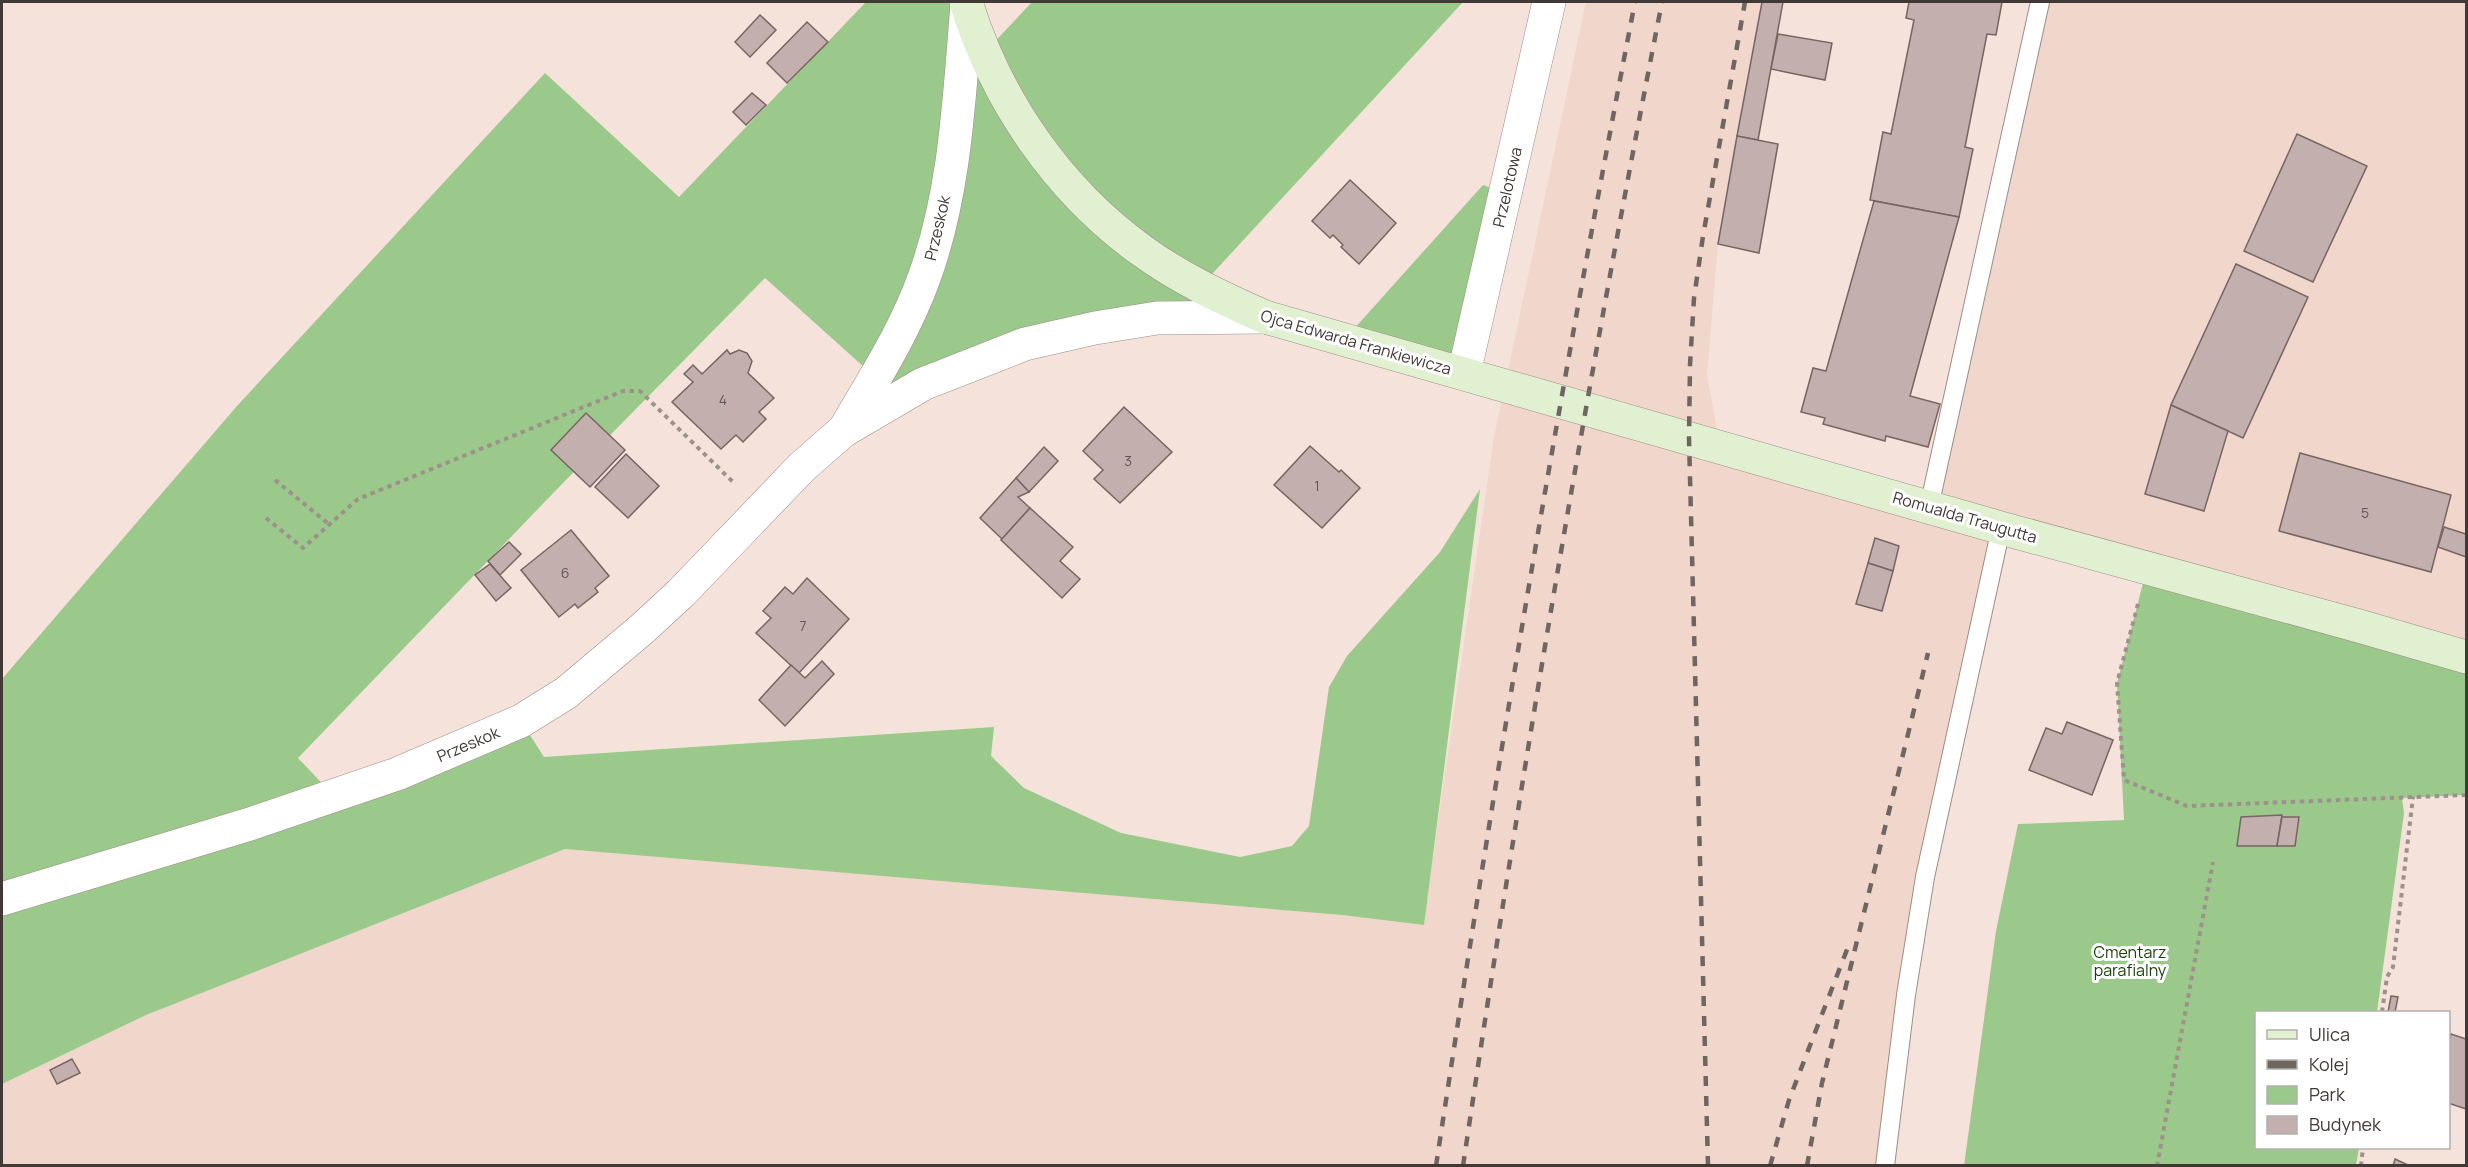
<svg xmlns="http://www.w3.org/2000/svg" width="2468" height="1167" font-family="Manrope,sans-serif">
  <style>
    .built { fill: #f0d6cb }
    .green { fill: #9bc98b }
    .building { fill: #c3afae; stroke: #776564; stroke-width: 1.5 }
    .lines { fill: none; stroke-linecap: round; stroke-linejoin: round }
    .lane-casing { stroke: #9d8c85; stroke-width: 20 }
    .street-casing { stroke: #9d8c85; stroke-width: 34 }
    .secondary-casing { stroke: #9d8c85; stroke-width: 34 }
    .path { stroke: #9e918c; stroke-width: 4; stroke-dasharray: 4.5 4.5; stroke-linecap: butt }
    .lane { stroke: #fff; stroke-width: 18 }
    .street { stroke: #fff; stroke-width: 33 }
    .secondary { stroke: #e1f0d0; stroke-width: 33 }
    .rail { stroke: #6f6561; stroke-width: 4.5; stroke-dasharray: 10 10; stroke-linecap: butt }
    .labels { text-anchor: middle; stroke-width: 6; stroke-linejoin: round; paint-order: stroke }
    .number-label { font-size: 14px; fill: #615654 }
    .street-label { font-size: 16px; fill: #403936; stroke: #fff }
    .park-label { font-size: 16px; fill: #193f07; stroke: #fff }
  </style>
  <rect width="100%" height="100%" fill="#f5e2db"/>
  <path class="built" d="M1586 2H1762L1718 244 1707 375 1720 447 1929 507 2040 2H2466V657L2001 528 1956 731 1885 1165 2 1166V1084L146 1015 565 849 1342 915 1423 925 1494 437Z"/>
  <g class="green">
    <path d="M866 2H966L986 51 1032 2H1463L1201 286 1218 296 1095 328 843 431 875 377 765 278 561 485 298 758 333 795 521 721 544 757 994 727 991 756 1024 788 1121 833 1240 857 1292 846 1309 826 1329 687 1347 656 1440 552 1480 489 1424 925 1342 915 565 849 146 1015 2 1084V679L237 406 545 73 679 197Z"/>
    <path d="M1483 185 1505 193 1464 373 1344 340Z"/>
    <path d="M2147 568 2466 657V795L2402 798 2404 813 2377 1012H2256V1148H2359L2356 1165 1964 1166 1996 931 2018 824 2124 820 2117 683Z"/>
  </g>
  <g class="building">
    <path d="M1762 2H1783L1758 140 1737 136Z"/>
    <path d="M1909 2H2002L1996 35 1987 34 1965 147 1973 149 1959 217 1870 200 1883 132 1891 134 1914 20 1906 18Z"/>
    <path d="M760 15 776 30 750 57 735 42Z"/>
    <path d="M807 22 828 42 787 83 767 63Z"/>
    <path d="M1778 34 1832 43 1825 80 1771 69Z"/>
    <path d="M752 93 766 105 746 125 733 112Z"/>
    <path d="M2297 134 2367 166 2313 282 2244 251Z"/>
    <path d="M1737 136 1778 144 1759 253 1718 244Z"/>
    <path d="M1350 180 1396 223 1359 264 1341 247 1343 245 1333 235 1330 238 1312 221Z"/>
    <path d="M1874 201 1959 217 1910 396 1940 404 1928 447 1886 436 1885 441 1823 424 1825 418 1801 412 1813 368 1826 371Z"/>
    <path d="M2236 264 2308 297 2243 438 2171 405Z"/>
    <path d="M727 350 730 354 739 350 747 353 752 361 748 373 774 398 759 412 766 419 743 442 736 435 721 449 672 402 693 382 684 374 693 365 702 374Z"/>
    <path d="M2171 405 2228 431 2204 511 2145 494Z"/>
    <path d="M1124 407 1172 452 1120 503 1094 479 1103 470 1083 451Z"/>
    <path d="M586 413 625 450 590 487 551 450Z"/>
    <path d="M1310 446 1339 472 1341 470 1360 488 1322 528 1274 485Z"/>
    <path d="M1044 447 1058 461 1029 492 1016 478Z"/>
    <path d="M2300 453 2451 495 2431 572 2279 531Z"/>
    <path d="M626 454 659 486 628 518 595 487Z"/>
    <path d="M1016 478 1029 492 1018 497 1030 508 1002 539 980 518Z"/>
    <path d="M1030 508 1073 547 1060 561 1080 579 1062 598 1001 540Z"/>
    <path d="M2444 527 2466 534V557L2438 547Z"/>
    <path d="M571 530 609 576 595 588 598 592 578 608 575 604 559 617 521 570Z"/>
    <path d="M1875 538 1899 546 1893 571 1868 563Z"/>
    <path d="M509 542 521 554 500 575 488 561Z"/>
    <path d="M1868 563 1893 571 1882 611 1856 604Z"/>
    <path d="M490 564 511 588 496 601 475 575Z"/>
    <path d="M807 578 849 619 799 673 756 633 771 618 763 611 785 587 793 594Z"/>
    <path d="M822 661 834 674 785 726 759 700 791 665 805 678Z"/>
    <path d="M2067 722 2113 740 2092 795 2029 770 2046 728 2062 734Z"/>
    <path d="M2282 815 2277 846H2237L2241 817Z"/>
    <path d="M2282 817H2299L2295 846H2277Z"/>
    <path d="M2391 996 2398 997 2395 1012H2388Z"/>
    <path d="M2451 1034 2466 1039V1109L2448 1103V1044Z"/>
    <path d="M72 1059 80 1073 57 1084 50 1070Z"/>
    <path d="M2395 1159 2410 1166H2393Z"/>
  </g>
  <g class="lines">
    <defs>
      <g id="lane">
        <path d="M1929 507 2040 2"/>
        <path d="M1885 1166 1906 995 1925 877 2001 528"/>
      </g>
      <g id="street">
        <path d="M1464 373 1549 2"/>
        <path d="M846 427C874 379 905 331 924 278 956 191 959 96 967 5"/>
        <path d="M2 899 250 824 397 774 521 721 566 693 642 629 681 593 802 467 843 431 923 384 1025 344 1095 328 1157 318 1265 317"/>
      </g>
      <path id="secondary" d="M966 2C996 100 1058 190 1141 250 1179 278 1222 298 1265 317L2001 528 2359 626 2466 657"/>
    </defs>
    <use href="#lane" class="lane-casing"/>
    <use href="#street" class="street-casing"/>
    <use href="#secondary" class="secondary-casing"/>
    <g class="path">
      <path d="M275 480 330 525"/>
      <path d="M266 518 303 548 358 499 623 391H640L733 482"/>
      <path d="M2138 604 2117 683 2124 780 2187 806 2466 795"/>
      <path d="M2382 1012 2387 977 2393 967 2413 797"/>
      <path d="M2157 1166 2213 862"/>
      <path d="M2361 1166 2363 1148"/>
    </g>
    <use href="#lane" class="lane"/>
    <use href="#street" class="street"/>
    <use href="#secondary" class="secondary"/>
    <g class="rail">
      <path d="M1436 1166C1495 776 1560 388 1635 2"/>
      <path d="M1463 1166C1521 776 1586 388 1662 2"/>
      <path d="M1708 1166 1689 439 1690 365 1694 298 1703 236 1745 2"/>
      <path d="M1770 1166 1789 1100 1848 947"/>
      <path d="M1807 1166 1822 1083 1928 653"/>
    </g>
  </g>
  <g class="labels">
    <g class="number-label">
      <text x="723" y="405">4</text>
      <text x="1128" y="466">3</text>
      <text x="1317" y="491">1</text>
      <text x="2365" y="518">5</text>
      <text x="565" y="578">6</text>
      <text x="803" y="631">7</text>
    </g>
    <g class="street-label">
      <text transform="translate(1507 187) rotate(-77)" y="6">Przelotowa</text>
      <text transform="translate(937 228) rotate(-77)" y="6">Przeskok</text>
      <text transform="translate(1356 342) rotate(16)" y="6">Ojca Edwarda Frankiewicza</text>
      <text transform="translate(1965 517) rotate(16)" y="6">Romualda Traugutta</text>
      <text transform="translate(468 744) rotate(-23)" y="6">Przeskok</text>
    </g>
    <g class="park-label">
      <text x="2130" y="958">Cmentarz<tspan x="2130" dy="18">parafialny</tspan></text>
    </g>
  </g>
  <rect width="2468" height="1167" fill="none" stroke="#403936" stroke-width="6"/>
  <rect x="2255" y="1011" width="195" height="138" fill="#ffffff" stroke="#b3b0af" stroke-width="1.5"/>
  <rect x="2267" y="1030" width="30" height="9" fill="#e1f0d0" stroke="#b3b0af" stroke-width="1.5"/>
  <text x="2309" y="1041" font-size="18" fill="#403936">Ulica</text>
  <rect x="2267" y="1060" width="30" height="9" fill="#6f6561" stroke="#b3b0af" stroke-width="1.5"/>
  <text x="2309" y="1071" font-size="18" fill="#403936">Kolej</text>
  <rect x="2267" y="1086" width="30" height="18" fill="#9bc98b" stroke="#b3b0af" stroke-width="1.5"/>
  <text x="2309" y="1101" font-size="18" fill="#403936">Park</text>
  <rect x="2267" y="1116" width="30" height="18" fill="#c3afae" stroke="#b3b0af" stroke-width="1.5"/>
  <text x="2309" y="1131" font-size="18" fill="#403936">Budynek</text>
</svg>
